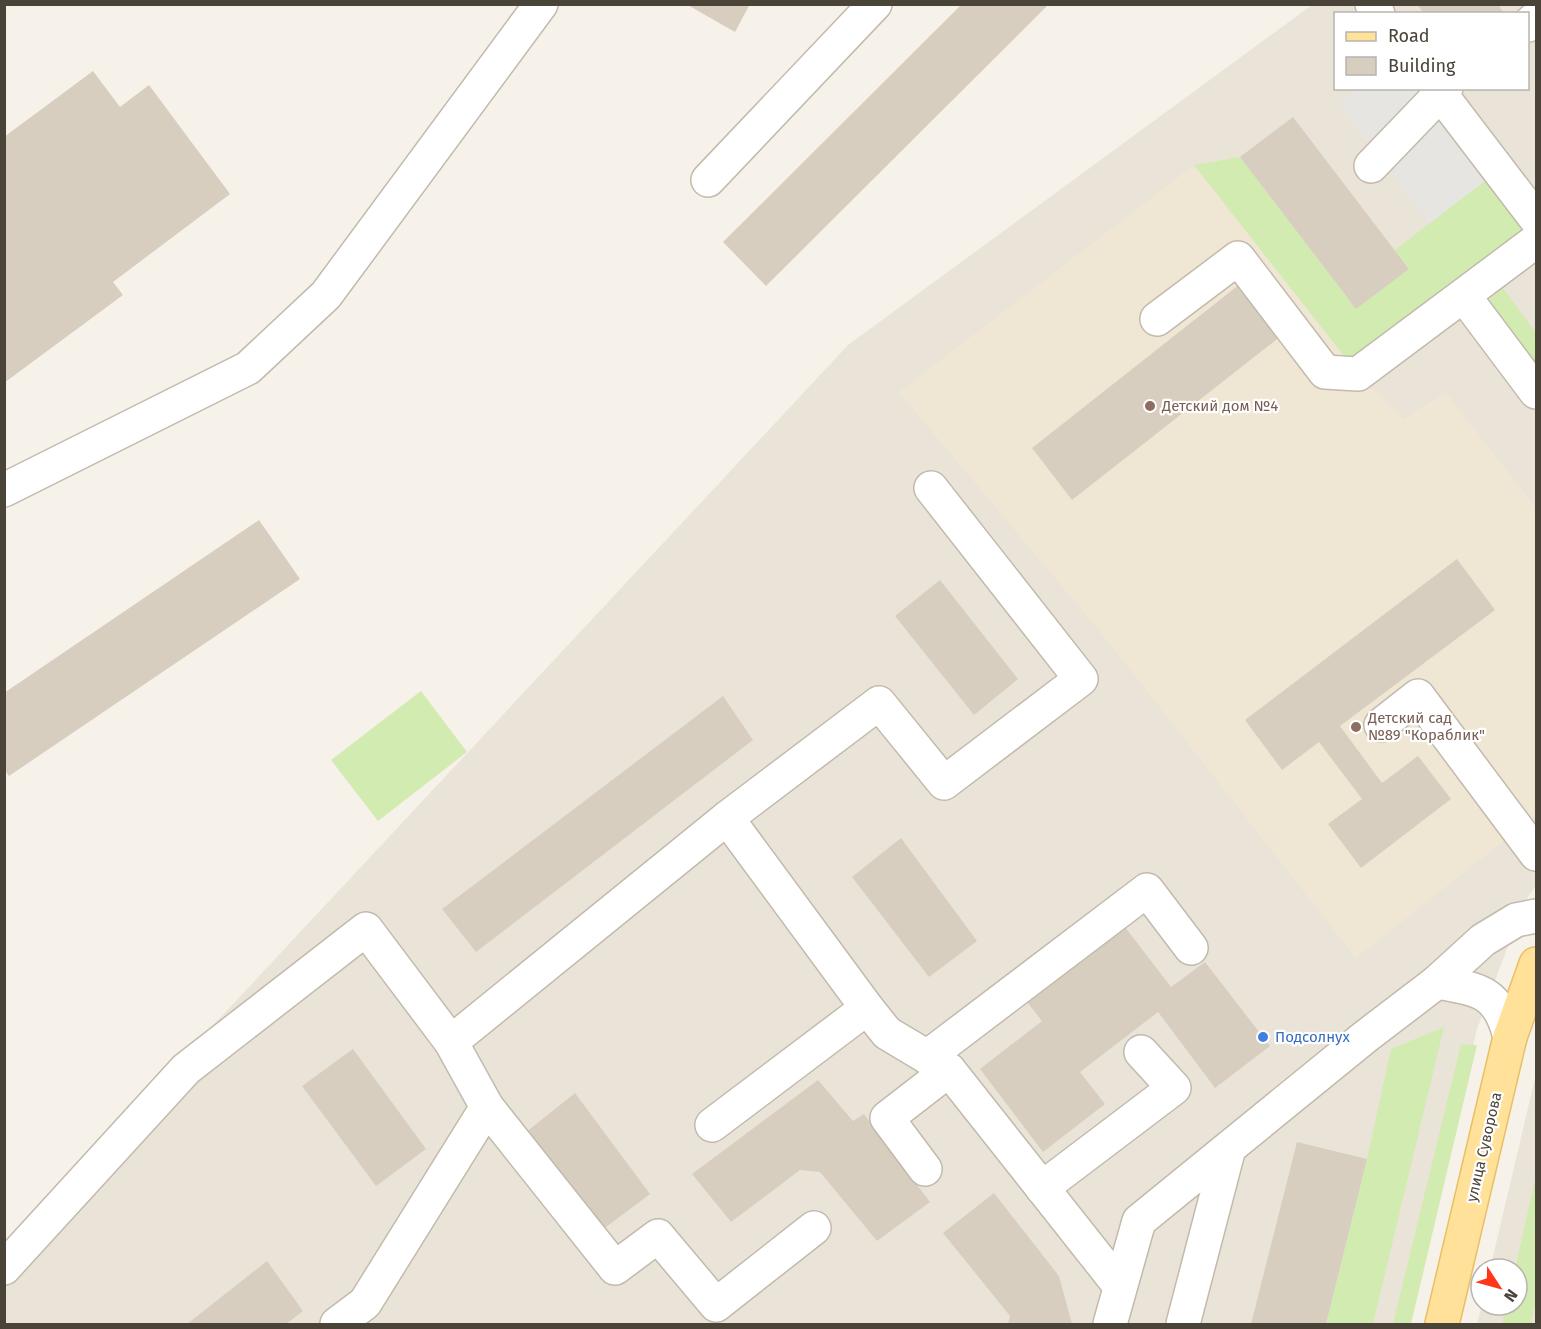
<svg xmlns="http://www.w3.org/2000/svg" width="1541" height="1329" font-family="'Fira Sans',sans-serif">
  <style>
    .residential { fill: #eae4d8; fill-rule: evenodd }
    .education { fill: #efe7d3 }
    .grass { fill: #d2ebb1 }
    .parking { fill: #e7e5e2 }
    .building { fill: #d8cebf }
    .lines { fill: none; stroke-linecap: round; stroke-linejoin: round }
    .minor-casing { stroke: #c2baac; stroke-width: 36 }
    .major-casing { stroke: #eabf64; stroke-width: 36 }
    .minor { stroke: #fff; stroke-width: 33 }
    .major { stroke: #ffe19a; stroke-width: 33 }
    .education-dot { fill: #8d6e63; stroke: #fff; stroke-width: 2 }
    .shop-dot { fill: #3f7fe0; stroke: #fff; stroke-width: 2 }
    .labels { text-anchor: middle; stroke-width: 4.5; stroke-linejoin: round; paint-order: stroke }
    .education-label { font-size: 15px; fill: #785e54; stroke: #fff; text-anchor: start }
    .shop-label { font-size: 15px; fill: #366cbe; stroke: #fff; text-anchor: start }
    .street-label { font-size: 15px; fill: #4a4337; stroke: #fff }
  </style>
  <rect width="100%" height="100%" fill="#f6f2ea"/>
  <g class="residential">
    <path d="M1312 5H1536V885L1524 903 1477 1029 1406 1324H5V1265L178 1063 848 345ZM1336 14H1528V88H1336Z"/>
    <path d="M1536 1074V1324H1477L1482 1305H1517V1269H1490Z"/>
  </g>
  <path class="education" d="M1194 165 1358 374 1403 419 1446 393 1536 508V815L1356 958 1107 640 899 392Z"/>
  <g class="grass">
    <path d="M1240 157 1356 309 1409 268 1395 250 1487 179 1529 235 1352 366 1194 165Z"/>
    <path d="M1503 288 1536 333V363L1488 300Z"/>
    <path d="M421 691 467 752 378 821 331 760Z"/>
    <path d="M1444 1027 1373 1324H1326L1367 1159 1391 1049Z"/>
    <path d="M1461 1044 1477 1045 1411 1324H1393Z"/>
    <path d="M1536 1175V1299L1531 1324H1502L1507 1305H1517V1269H1515Z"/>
  </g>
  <path class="parking" d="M1357 89H1420L1487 179 1429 224 1338 103Z"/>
  <g class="building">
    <path d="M686 4H750L735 32Z"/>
    <path d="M962 4H1049L766 286 723 242Z"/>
    <path d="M1417 4H1498L1504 14H1424Z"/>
    <path d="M93 71 120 107 149 85 230 194 113 282 123 295 4 383V137Z"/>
    <path d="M1293 117 1409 269 1356 309 1240 157Z"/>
    <path d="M1240 284 1281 336 1072 500 1032 448Z"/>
    <path d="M259 520 300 579 9 776 4 769V693Z"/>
    <path d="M1457 559 1495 610 1340 726 1382 783 1418 756 1451 799 1361 868 1328 824 1362 799 1319 742 1282 770 1245 720Z"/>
    <path d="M940 580 1018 679 974 715 895 616Z"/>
    <path d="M723 696 753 740 476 952 442 909Z"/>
    <path d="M901 838 977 941 929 977 852 877Z"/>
    <path d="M1125 927 1171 987 1205 962 1270 1046 1215 1088 1158 1012 1080 1072 1105 1104 1043 1152 980 1069 1042 1021 1027 1002Z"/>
    <path d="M353 1049 426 1149 376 1186 302 1086Z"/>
    <path d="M818 1080 853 1121 864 1114 930 1202 877 1241 820 1172 800 1170 731 1222 692 1174Z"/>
    <path d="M575 1093 650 1194 602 1230 525 1133Z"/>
    <path d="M1297 1142 1367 1159 1326 1324H1251Z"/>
    <path d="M994 1193 1059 1276 1072 1324H1008L1010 1316 943 1233Z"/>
    <path d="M267 1261 303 1311 286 1324H187Z"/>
  </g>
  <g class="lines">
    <defs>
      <g id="minor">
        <path d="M1372 4 1378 14"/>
        <path d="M1528 25 1536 18"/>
        <path d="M1436 88 1536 219"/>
        <path d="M1371 166 1446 88"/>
        <path d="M708 180 875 4"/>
        <path d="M1464 296 1536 392"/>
        <path d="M1157 319 1238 258 1325 372 1358 374 1536 241"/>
        <path d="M4 490 248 368 326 295 541 4"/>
        <path d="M1381 725 1418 696 1536 854"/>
        <path d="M727 818 879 703 944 783 1081 679 931 488"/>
        <path d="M1437 982C1479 990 1498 990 1510 1037"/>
        <path d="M451 1042 727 818 867 1008 887 1033 949 1070 1119 1285"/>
        <path d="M927 1057 1147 890 1191 948"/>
        <path d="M487 1107 615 1268 658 1236 716 1305 814 1228"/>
        <path d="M712 1125 867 1008"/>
        <path d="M925 1169 887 1118 949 1070"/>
        <path d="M1042 1188 1174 1088 1141 1052"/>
        <path d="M4 1268 186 1069 366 929 451 1042 487 1107 365 1303 337 1324"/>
        <path d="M1110 1324 1139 1221 1365 1037 1437 982 1483 940 1516 920 1536 916"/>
        <path d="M1183 1324 1229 1148"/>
      </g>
      <path id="major" d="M1442 1324 1510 1037 1536 964"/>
    </defs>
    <use href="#minor" class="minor-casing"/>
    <use href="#major" class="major-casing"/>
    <use href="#minor" class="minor"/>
    <use href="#major" class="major"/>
  </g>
  <g class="education-dot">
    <circle cx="1150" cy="406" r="6"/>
    <circle cx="1356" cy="727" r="6"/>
  </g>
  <circle class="shop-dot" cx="1263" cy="1037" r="6"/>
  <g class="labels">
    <g class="education-label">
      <text x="1162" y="411">Детский дом №4</text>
      <text x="1368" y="723">Детский сад<tspan x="1368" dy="17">№89 "Кораблик"</tspan></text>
    </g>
    <g class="shop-label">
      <text x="1275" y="1042">Подсолнух</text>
    </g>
    <g class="street-label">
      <text transform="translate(1484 1147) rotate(-77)" y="5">улица Суворова</text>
    </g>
  </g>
  <rect width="1541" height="1329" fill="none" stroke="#4a4337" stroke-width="12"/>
  <rect x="1334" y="12" width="195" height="78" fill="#ffffff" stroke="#b7b4af" stroke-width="1.5"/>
  <rect x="1346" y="32" width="30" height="9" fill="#ffe19a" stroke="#b7b4af" stroke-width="1.5"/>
  <text x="1388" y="42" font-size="18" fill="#4a4337">Road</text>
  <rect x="1346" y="57" width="30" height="18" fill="#d8cebf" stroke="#b7b4af" stroke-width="1.5"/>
  <text x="1388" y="72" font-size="18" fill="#4a4337">Building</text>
  <g transform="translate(1499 1287) rotate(126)"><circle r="28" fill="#ffffff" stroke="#b7b4af" stroke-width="1.5"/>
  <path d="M0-4.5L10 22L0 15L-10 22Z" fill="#ff3718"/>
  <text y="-9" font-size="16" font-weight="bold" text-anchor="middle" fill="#4a4337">N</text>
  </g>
</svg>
